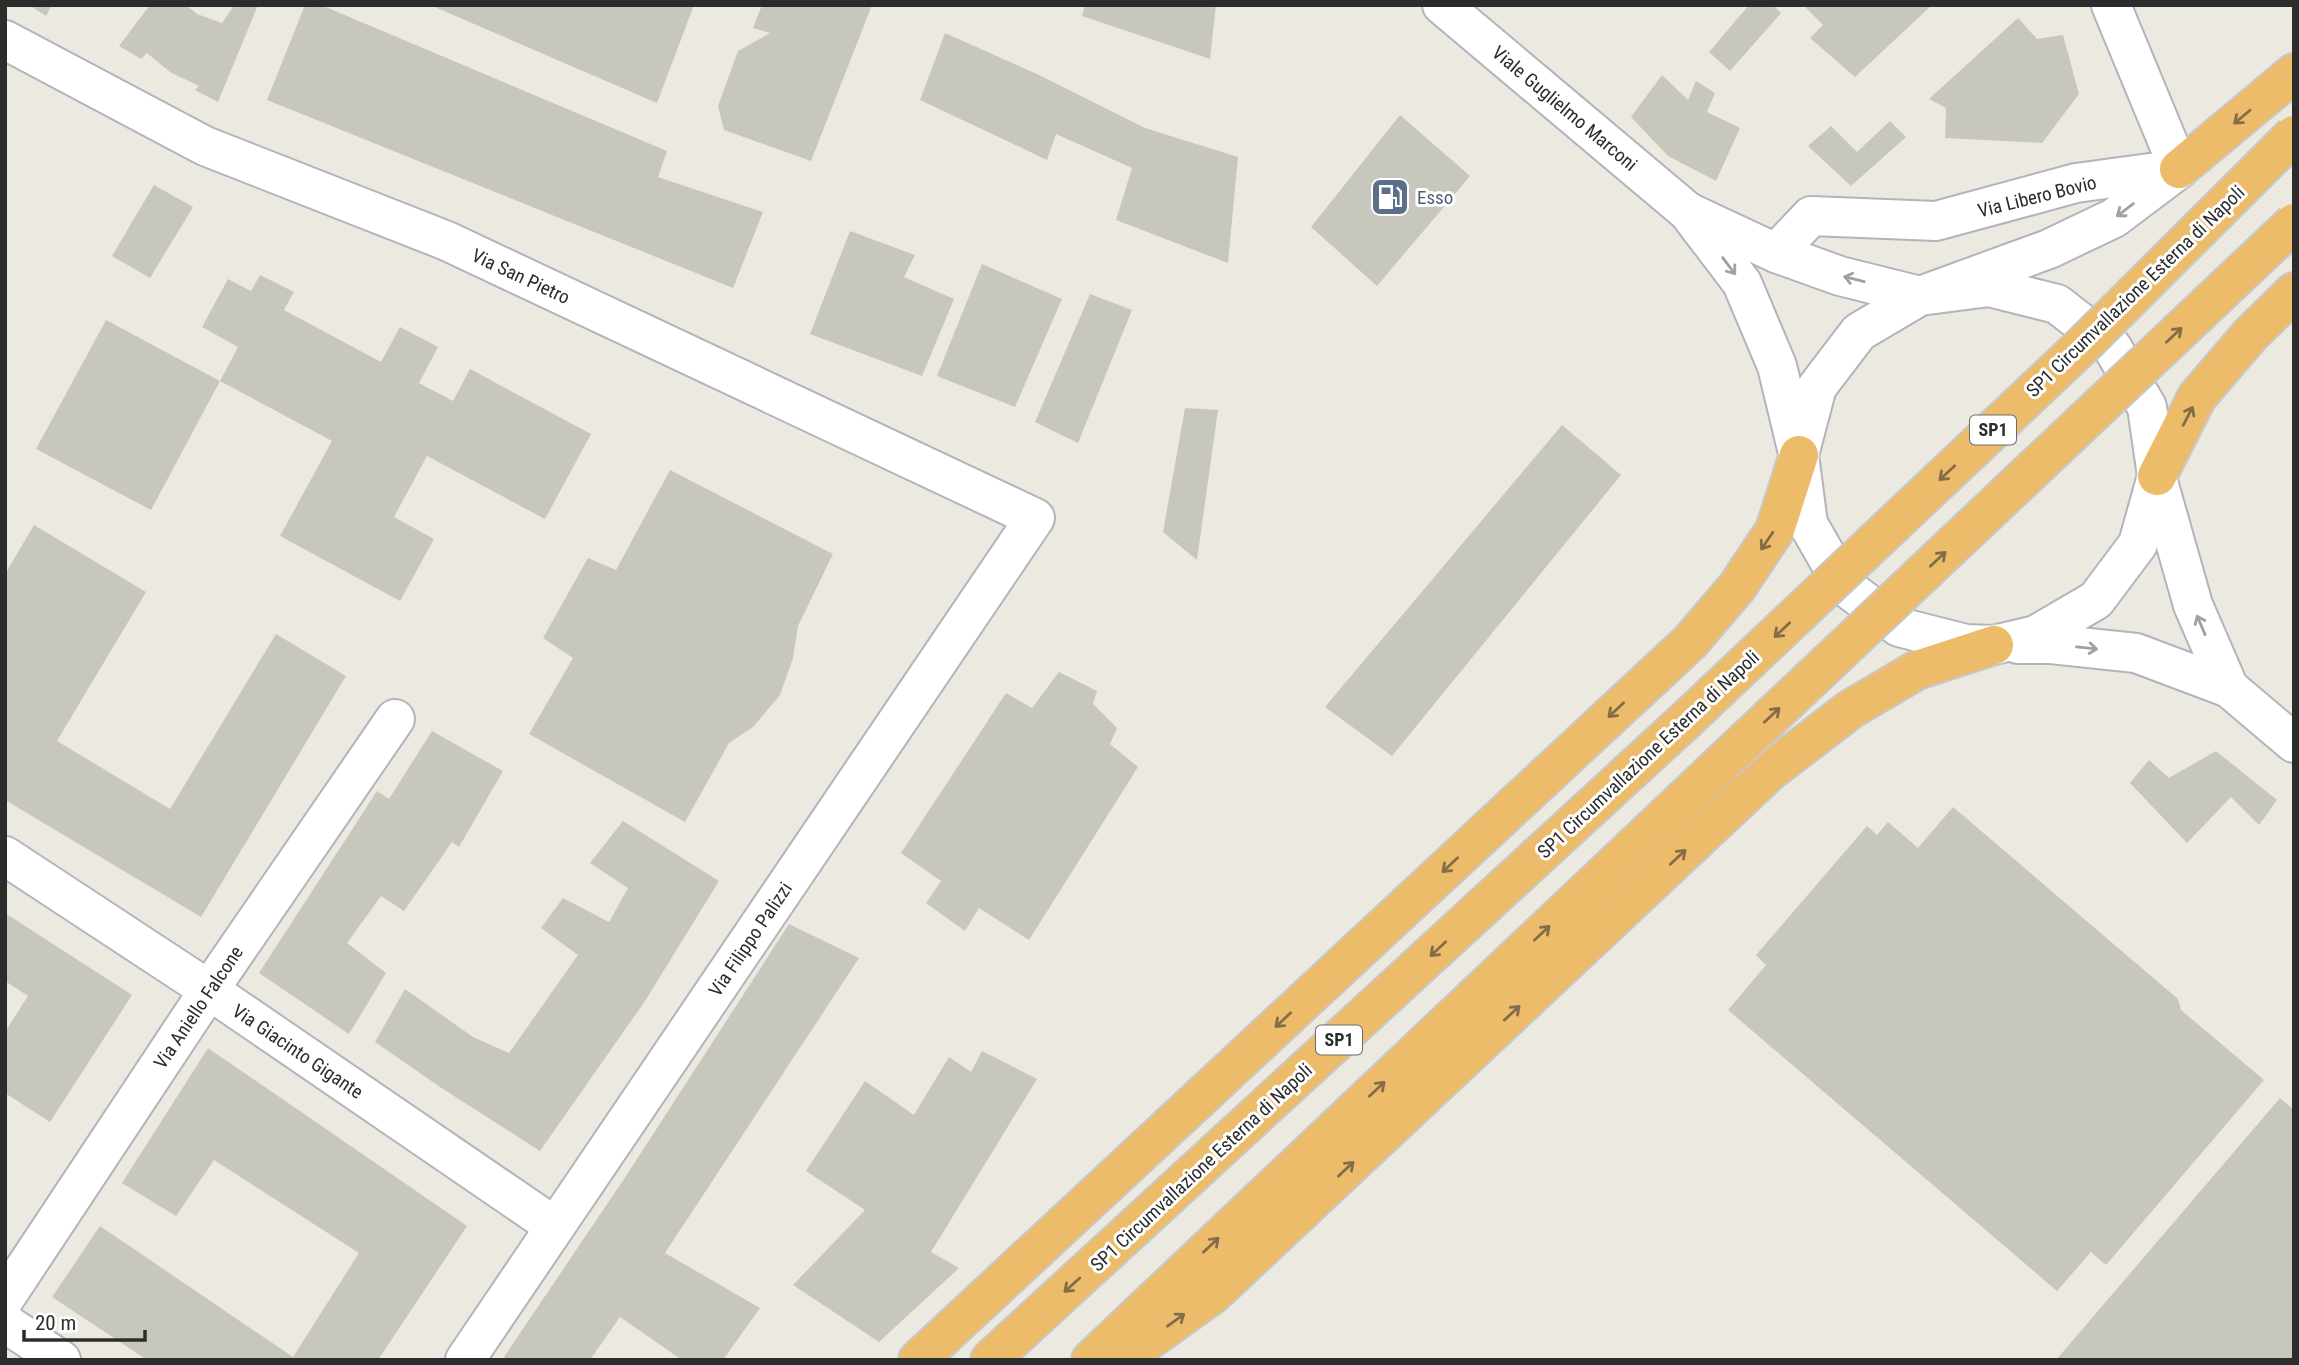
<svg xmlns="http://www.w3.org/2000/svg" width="2299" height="1365" font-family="'Roboto Condensed',sans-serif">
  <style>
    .building { fill: #c8c7be }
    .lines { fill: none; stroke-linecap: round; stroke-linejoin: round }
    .minor-casing { stroke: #b3b3be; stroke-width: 42 }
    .highway-casing { stroke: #c8c8c8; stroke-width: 42 }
    .minor { stroke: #fff; stroke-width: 38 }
    .highway { stroke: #ecbc6b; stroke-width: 38 }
    .highway-bridge-casing { stroke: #c8c8c8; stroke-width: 42; stroke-linecap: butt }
    .highway-bridge { stroke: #ecbc6b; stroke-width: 38 }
    .oneway { stroke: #826d48 }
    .oneway2 { stroke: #a0a0a0 }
    .labels { text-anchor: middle; stroke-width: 6; stroke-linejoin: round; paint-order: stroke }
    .shield { fill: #fff; stroke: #6b6b6b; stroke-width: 2 }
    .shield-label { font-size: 18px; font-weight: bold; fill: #2c2c2c }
    .street-label { font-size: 19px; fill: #2c2c2c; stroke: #fff }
    .service-label { font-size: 19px; fill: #4e5e75; stroke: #fff; text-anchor: start }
  </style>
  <rect width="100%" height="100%" fill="#ece9e0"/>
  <g class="building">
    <path d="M29 5H52L46 16Z"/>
    <path d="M150 5H186L197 14 222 23 234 5H258L218 102 195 90 199 86 170 72 147 53 141 59 119 46Z"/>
    <path d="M305 5H321L667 151 658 177 763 212 733 288 267 100Z"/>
    <path d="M430 5H694L657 103Z"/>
    <path d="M762 5H872L811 161 724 130 718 106 738 51 770 33 753 28Z"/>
    <path d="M1085 5H1216L1210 59 1082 16Z"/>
    <path d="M1749 5H1773L1781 13 1730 71 1709 52Z"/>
    <path d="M1803 5H1932L1855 77 1810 38 1823 25Z"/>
    <path d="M2018 18 2037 39 2063 35 2079 94 2042 143 1945 138 1946 108 1929 99Z"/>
    <path d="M945 33 1039 75 1145 128 1238 157 1228 263 1116 220 1132 168 1056 134 1047 160 920 100Z"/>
    <path d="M1662 75 1688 100 1696 81 1715 93 1707 112 1740 128 1716 181 1668 156 1631 117Z"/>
    <path d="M1400 115 1470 176 1377 286 1311 227Z"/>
    <path d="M1890 121 1906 137 1851 186 1808 146 1831 126 1857 152Z"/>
    <path d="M154 185 193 207 150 278 112 256Z"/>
    <path d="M850 231 915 255 904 277 954 299 922 376 810 334Z"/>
    <path d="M982 264 1062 299 1015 407 937 376Z"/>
    <path d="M260 275 294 292 284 310 381 362 400 327 438 347 419 383 453 401 470 369 591 434 545 519 427 456 394 517 434 539 400 601 280 536 332 441 220 381 238 347 202 327 228 279 251 291Z"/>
    <path d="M1090 294 1132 310 1078 443 1035 422Z"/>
    <path d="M106 320 220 381 151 510 36 449Z"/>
    <path d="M1185 408 1218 410 1197 560 1163 532Z"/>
    <path d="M1562 425 1621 475 1392 756 1325 707Z"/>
    <path d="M670 470 833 554 798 626 793 658 780 695 753 727 729 743 685 822 529 734 573 658 543 638 588 558 616 570Z"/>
    <path d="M34 525 146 592 57 741 170 809 276 634 346 676 201 917 5 800V574Z"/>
    <path d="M1059 672 1097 691 1093 704 1117 728 1110 744 1138 767 1029 940 979 908 965 931 926 903 941 881 901 853 1006 693 1032 708Z"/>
    <path d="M432 731 503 771 459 847 452 842 404 911 381 896 347 943 386 973 349 1034 259 973 377 791 389 799Z"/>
    <path d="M2216 751 2277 800 2259 825 2231 797 2187 843 2130 783 2149 760 2169 778Z"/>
    <path d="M1953 807 2178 999 2181 1010 2264 1080 2106 1265 2091 1252 2057 1291 1728 1010 1766 965 1756 955 1867 826 1877 835 1888 822 1918 848Z"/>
    <path d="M623 821 719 881 645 1001 540 1151 440 1087 375 1042 405 989 473 1037 509 1053 578 955 541 928 563 898 609 922 628 888 590 863Z"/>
    <path d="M5 913 132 995 50 1122 5 1093V1032L28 996 5 981Z"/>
    <path d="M789 924 859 958 665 1253 760 1308 723 1360H682L620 1317 590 1360H502L626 1176Z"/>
    <path d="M208 1048 467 1226 378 1360H147L52 1297 100 1226 293 1357 359 1253 214 1160 176 1216 122 1183Z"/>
    <path d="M982 1051 1037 1079 931 1252 959 1268 879 1342 793 1285 865 1210 806 1171 865 1081 914 1115 949 1057 971 1072Z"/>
    <path d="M2280 1098 2294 1110V1360H2056Z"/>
  </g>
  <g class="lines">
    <defs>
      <g id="minor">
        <path d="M1442 5 1688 212 1742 283 1777 366 1798 453"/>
        <path d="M5 40 205 146 447 241 1035 518 465 1360"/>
        <path d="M1688 212 1776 253 1840 276 1920 296 1989 287 2057 304 2112 347 2147 407 2157 476 2138 544 2096 600 2036 635 1994 645 1966 644 1899 627 1843 585 1808 524 1799 455 1817 387 1859 332 1920 296 2049 249 2114 218 2179 169"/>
        <path d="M1776 253 1811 216 1936 221 2076 183 2179 169 2111 5"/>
        <path d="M2157 478 2193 605 2229 688"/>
        <path d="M2018 644H2051L2136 653 2229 688 2294 743"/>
        <path d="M5 856 209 990 554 1226"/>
        <path d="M5 1298 209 990 395 719"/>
        <path d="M5 1323 61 1360"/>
      </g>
      <g id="highway">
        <path d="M2179 169 2294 73"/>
        <path d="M2157 476 2197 397 2250 335 2294 292"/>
        <path d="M918 1360 1690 642 1737 587 1775 530 1799 455"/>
        <path d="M990 1360 1686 720"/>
        <path d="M1091 1360 1723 762"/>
        <path d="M1121 1360 1213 1294 1770 771 1851 709 1917 670 1994 645"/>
      </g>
    </defs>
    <use href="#minor" class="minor-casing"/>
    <use href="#highway" class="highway-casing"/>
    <use href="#minor" class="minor"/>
    <use href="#highway" class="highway"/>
    <defs>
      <g id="highway-bridge">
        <path d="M1686 720 2084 344 2294 135"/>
        <path d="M1723 762 2294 223"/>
      </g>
    </defs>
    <use href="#highway-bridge" class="highway-bridge-casing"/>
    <use href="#highway-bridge" class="highway-bridge"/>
  </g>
  <defs><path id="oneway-shaft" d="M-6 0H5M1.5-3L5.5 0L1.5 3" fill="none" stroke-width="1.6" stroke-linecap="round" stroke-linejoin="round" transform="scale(1.75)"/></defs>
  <g class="oneway">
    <use href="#oneway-shaft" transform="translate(2242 117) rotate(140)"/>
    <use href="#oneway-shaft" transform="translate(2174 335) rotate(-43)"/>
    <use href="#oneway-shaft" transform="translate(2188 416) rotate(-63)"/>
    <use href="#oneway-shaft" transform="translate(1947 473) rotate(137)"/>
    <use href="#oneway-shaft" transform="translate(1767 541) rotate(124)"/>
    <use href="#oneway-shaft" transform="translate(1938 559) rotate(-43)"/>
    <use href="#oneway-shaft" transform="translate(1782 630) rotate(137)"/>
    <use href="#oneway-shaft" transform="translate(1616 710) rotate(137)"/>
    <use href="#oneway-shaft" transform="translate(1772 715) rotate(-43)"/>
    <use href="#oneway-shaft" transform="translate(1678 857) rotate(-43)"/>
    <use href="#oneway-shaft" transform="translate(1450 865) rotate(137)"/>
    <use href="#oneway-shaft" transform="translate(1542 933) rotate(-43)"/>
    <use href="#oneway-shaft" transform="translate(1438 949) rotate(137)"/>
    <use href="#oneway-shaft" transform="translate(1512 1013) rotate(-43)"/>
    <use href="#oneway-shaft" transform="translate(1283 1020) rotate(137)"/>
    <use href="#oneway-shaft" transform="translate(1377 1089) rotate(-43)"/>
    <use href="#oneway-shaft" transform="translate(1346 1169) rotate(-43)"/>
    <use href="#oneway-shaft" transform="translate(1211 1245) rotate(-43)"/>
    <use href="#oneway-shaft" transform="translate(1072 1285) rotate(138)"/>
    <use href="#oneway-shaft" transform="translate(1176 1320) rotate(-36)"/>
  </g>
  <g class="oneway2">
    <use href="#oneway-shaft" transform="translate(2125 210) rotate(143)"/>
    <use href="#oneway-shaft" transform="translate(1729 266) rotate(53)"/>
    <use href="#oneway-shaft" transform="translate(1854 279) rotate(-166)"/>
    <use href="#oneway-shaft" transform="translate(2201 625) rotate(-113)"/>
    <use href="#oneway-shaft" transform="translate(2087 648) rotate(6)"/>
  </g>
  <defs>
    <symbol id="fuel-square" viewBox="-11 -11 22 22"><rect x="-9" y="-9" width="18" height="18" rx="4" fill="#5c6f8a" stroke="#fff"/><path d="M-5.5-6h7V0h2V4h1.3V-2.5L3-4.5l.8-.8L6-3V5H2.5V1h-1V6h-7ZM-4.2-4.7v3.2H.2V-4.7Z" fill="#fff"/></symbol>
  </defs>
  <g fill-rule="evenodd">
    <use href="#fuel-square" x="1368" y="175" width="44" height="44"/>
  </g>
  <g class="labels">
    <g class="shield">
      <rect x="1970" y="415.5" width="46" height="29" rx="5"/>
      <rect x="1316" y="1025.5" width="46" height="29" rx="5"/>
    </g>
    <g class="shield-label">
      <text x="1993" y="436">SP1</text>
      <text x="1339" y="1046">SP1</text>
    </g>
    <g class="street-label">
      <text transform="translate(1565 108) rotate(40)" y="7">Viale Guglielmo Marconi</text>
      <text transform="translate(2037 196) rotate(-14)" y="7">Via Libero Bovio</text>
      <text transform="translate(521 276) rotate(25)" y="7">Via San Pietro</text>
      <text transform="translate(2135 291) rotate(-44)" y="7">SP1 Circumvallazione Esterna di Napoli</text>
      <text transform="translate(1648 754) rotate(-43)" y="7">SP1 Circumvallazione Esterna di Napoli</text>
      <text transform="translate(750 939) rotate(-56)" y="7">Via Filippo Palizzi</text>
      <text transform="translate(198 1007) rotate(-56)" y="7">Via Aniello Falcone</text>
      <text transform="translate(298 1051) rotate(34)" y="7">Via Giacinto Gigante</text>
      <text transform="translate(1201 1167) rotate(-43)" y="7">SP1 Circumvallazione Esterna di Napoli</text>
    </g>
    <g class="service-label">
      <text x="1417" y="204">Esso</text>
    </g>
  </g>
  <rect width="2299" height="1365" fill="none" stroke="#2c2c2c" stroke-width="14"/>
  <path d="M24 1330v10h121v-10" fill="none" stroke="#2c2c2c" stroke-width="3.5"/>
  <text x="35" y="1330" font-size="21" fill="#2c2c2c" stroke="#ffffff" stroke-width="5" paint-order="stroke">20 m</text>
</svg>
